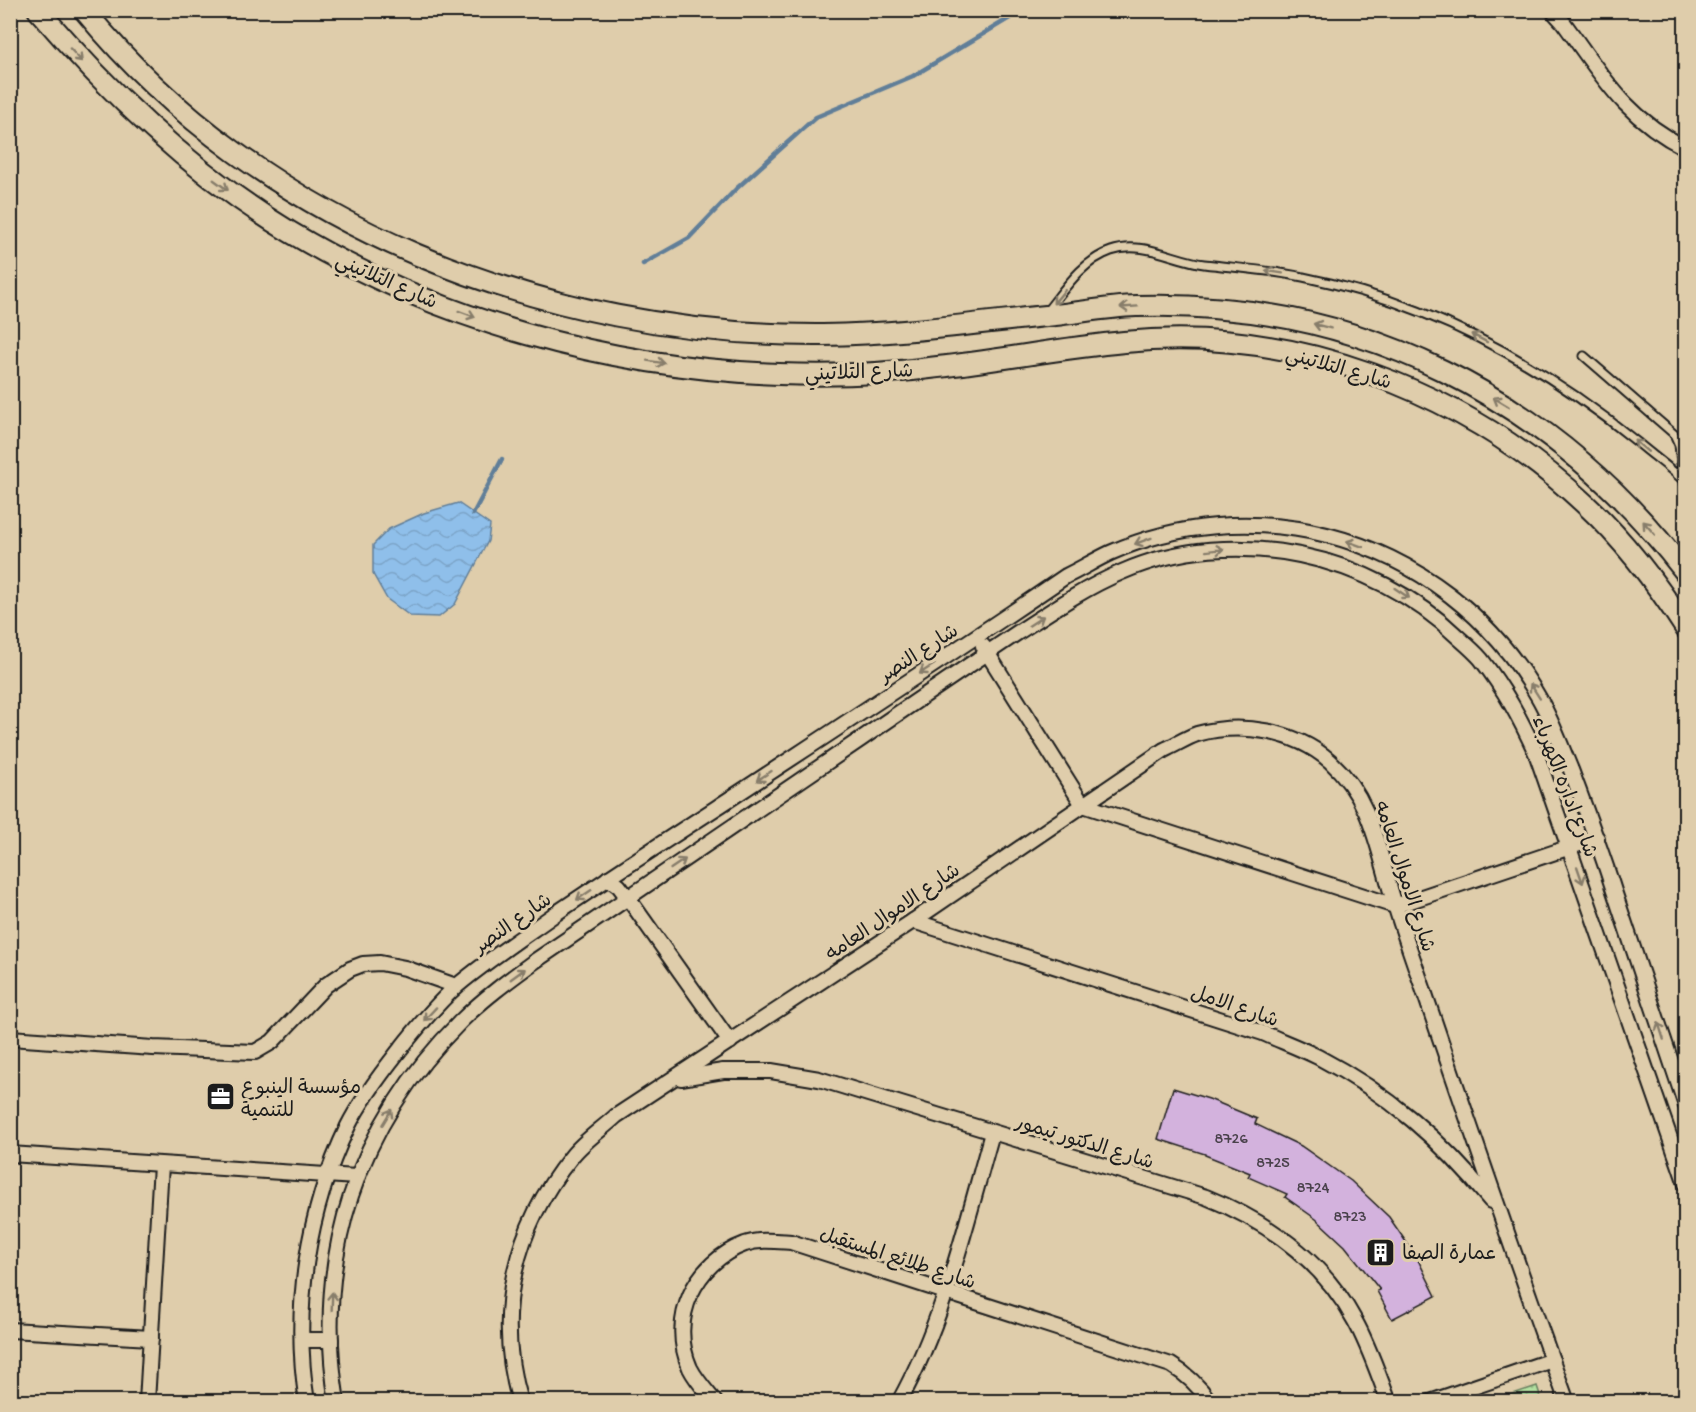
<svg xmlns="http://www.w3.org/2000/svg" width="1696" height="1412" font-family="'Gochi Hand','Playpen Sans Arabic',sans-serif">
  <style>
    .park { fill: url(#park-dots); stroke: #677e5e; stroke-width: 1.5 }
    .water { fill: url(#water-waves); stroke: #617e98; stroke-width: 1.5 }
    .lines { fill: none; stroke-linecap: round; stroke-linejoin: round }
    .stream { stroke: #617e98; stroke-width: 4.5 }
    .building { fill: #d3b2dd; stroke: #1c1c1c; stroke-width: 1.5 }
    .service-casing { stroke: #1c1c1c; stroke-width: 11 }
    .minor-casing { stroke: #1c1c1c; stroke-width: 18 }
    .secondary-casing { stroke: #1c1c1c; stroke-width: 24 }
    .service { stroke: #dfcdab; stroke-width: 7 }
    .minor { stroke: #dfcdab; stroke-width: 14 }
    .secondary { stroke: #dfcdab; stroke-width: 20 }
    .oneway { stroke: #877d6b }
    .labels { text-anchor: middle; stroke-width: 6; stroke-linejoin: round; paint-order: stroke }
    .number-label { font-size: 16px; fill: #4a424c }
    .street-label { font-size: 20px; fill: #1c1c1c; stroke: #dfcdab }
    .poi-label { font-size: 20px; fill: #1c1c1c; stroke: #dfcdab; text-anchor: start }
  </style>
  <defs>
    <pattern id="park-dots" width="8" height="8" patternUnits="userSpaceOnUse" patternTransform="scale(1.5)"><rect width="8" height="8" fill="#b2e1a0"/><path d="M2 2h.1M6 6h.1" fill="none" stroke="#98c089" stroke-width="1.8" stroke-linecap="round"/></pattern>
    <pattern id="water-waves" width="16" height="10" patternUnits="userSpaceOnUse" patternTransform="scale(1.5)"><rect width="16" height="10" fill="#8fbfea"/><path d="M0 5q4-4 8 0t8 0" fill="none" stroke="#7ba4c8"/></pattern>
  </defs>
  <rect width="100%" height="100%" fill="#dfcdab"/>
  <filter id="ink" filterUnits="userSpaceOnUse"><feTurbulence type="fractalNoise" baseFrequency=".0167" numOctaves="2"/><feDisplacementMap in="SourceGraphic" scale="12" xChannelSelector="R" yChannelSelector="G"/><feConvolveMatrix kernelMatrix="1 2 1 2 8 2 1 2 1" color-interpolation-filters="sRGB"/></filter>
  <g filter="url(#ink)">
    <path class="park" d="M1537 1386 1542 1401H1492Z"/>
    <path class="water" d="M458 503 490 525 488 541 455 604 439 617 410 616 387 599 373 574V545L389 529 424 513Z"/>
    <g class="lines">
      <g class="stream">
        <path d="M643 264 689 238 736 189 816 117 913 76 1023 10"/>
        <path d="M473 514 502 459"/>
      </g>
    </g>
    <path class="building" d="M1173 1088 1209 1099 1257 1119 1255 1124 1301 1146 1351 1181 1389 1217 1417 1258 1436 1296 1392 1319 1377 1291 1380 1290 1345 1246 1316 1219 1285 1197 1287 1194 1248 1177 1250 1173 1205 1155V1154L1158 1139Z"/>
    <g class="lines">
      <defs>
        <g id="service">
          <path d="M1046 312C1064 290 1082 261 1111 251 1143 240 1173 260 1204 264 1237 268 1270 270 1303 277 1428 302 1539 362 1637 442 1653 456 1671 468 1686 483"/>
          <path d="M1584 356 1674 434 1679 445 1683 481"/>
        </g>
        <g id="minor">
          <path d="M1552 10 1563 22C1602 75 1624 117 1686 148"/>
          <path d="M983 646 1083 805 1395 906 1597 838"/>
          <path d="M608 878 619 886 628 898 730 1042"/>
          <path d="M913 921 1263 1033C1281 1041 1300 1048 1318 1057 1389 1094 1441 1140 1491 1201"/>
          <path d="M10 1038 153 1048 255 1052 272 1042 326 985 350 969 363 964 380 963 405 968 456 986"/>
          <path d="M681 1078 723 1071H771L819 1079 1206 1197C1268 1222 1323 1261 1355 1321 1369 1346 1378 1374 1389 1402"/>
          <path d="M10 1154 356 1177"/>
          <path d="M10 1330 151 1338"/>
          <path d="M302 1340H331"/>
          <path d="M147 1402 161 1165"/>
          <path d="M307 1402C292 1309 307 1211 348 1126 361 1100 380 1075 398 1052 416 1029 436 1004 458 985 489 959 523 937 555 914 608 878 662 843 716 808 833 731 950 655 1066 576 1081 569 1095 560 1110 553 1177 523 1256 517 1327 535 1417 558 1493 617 1539 698 1552 721 1561 746 1571 770 1586 810 1601 850 1614 891 1638 963 1662 1034 1686 1106"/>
          <path d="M337 1402C313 1256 357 1125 461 1021 483 999 509 980 535 961 644 887 753 813 861 739 913 703 965 668 1017 633 1051 611 1084 588 1122 572 1235 523 1372 554 1459 638 1467 645 1475 652 1481 659 1505 690 1520 718 1536 753L1686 1184"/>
          <path d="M520 1402C494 1314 514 1227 572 1156 584 1141 602 1129 616 1116L913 921 1164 750C1175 745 1186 738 1197 734 1241 722 1295 730 1330 761 1374 801 1378 854 1396 908 1405 937 1415 965 1425 994 1471 1130 1518 1266 1567 1402"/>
          <path d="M715 1402C706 1391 696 1380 690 1368 668 1319 695 1262 745 1244 760 1239 775 1241 791 1242L1171 1365C1188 1375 1199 1386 1210 1402"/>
          <path d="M899 1402C945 1319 966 1223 992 1133"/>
          <path d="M1430 1402 1552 1360"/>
        </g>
        <g id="secondary">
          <path d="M38 10C111 95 193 174 290 232 437 320 608 368 779 374 832 376 886 374 938 367 1000 360 1061 348 1124 342 1291 325 1464 390 1586 505 1625 541 1657 584 1686 629"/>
          <path d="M84 10C261 227 548 337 823 335 901 334 978 323 1055 315 1082 312 1109 307 1136 306 1358 299 1551 397 1686 573"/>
        </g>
      </defs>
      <use href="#service" class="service-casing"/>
      <use href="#minor" class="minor-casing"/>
      <use href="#secondary" class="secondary-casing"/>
      <use href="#service" class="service"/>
      <use href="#minor" class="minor"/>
      <use href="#secondary" class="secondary"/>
    </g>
    <defs><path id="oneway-shaft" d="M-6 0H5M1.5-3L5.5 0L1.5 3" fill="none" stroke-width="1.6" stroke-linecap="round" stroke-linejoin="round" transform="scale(1.5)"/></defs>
    <g class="oneway">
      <use href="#oneway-shaft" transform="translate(76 55) rotate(47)"/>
      <use href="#oneway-shaft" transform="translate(221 185) rotate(36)"/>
      <use href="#oneway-shaft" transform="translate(1274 272) rotate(-171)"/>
      <use href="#oneway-shaft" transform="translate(1059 297) rotate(130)"/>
      <use href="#oneway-shaft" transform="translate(1129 307) rotate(176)"/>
      <use href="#oneway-shaft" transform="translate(467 314) rotate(20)"/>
      <use href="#oneway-shaft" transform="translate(1322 326) rotate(-165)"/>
      <use href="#oneway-shaft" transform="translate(1479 338) rotate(-153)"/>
      <use href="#oneway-shaft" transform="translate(656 362) rotate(9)"/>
      <use href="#oneway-shaft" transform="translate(1501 402) rotate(-149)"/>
      <use href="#oneway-shaft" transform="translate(1641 446) rotate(-140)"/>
      <use href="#oneway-shaft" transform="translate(1649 528) rotate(-131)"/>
      <use href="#oneway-shaft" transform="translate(1143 541) rotate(160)"/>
      <use href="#oneway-shaft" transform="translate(1355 544) rotate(-160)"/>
      <use href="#oneway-shaft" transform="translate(1215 550) rotate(-7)"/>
      <use href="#oneway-shaft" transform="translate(1402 593) rotate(34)"/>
      <use href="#oneway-shaft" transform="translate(1036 621) rotate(-33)"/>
      <use href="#oneway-shaft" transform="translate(927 669) rotate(147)"/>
      <use href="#oneway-shaft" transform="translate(1535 691) rotate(-123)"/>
      <use href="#oneway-shaft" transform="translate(764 776) rotate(147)"/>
      <use href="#oneway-shaft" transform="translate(678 864) rotate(-34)"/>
      <use href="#oneway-shaft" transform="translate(1580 875) rotate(71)"/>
      <use href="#oneway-shaft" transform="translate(584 895) rotate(146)"/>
      <use href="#oneway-shaft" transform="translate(518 974) rotate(-36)"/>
      <use href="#oneway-shaft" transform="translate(430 1014) rotate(133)"/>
      <use href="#oneway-shaft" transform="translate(1661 1031) rotate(-108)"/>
      <use href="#oneway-shaft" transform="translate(387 1117) rotate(-59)"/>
      <use href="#oneway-shaft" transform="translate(332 1301) rotate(-88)"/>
    </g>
  </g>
  <defs>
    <symbol id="office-square" viewBox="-11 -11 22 22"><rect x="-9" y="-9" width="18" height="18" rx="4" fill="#1c1c1c" stroke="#dfcdab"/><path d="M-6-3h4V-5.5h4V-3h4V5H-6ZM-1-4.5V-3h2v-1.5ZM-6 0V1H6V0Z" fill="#fff"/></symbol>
    <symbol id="building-square" viewBox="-11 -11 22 22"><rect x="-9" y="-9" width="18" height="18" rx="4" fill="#1c1c1c" stroke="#dfcdab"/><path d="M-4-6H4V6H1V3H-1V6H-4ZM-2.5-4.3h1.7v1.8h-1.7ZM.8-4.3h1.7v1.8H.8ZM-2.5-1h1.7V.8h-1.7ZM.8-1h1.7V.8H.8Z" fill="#fff"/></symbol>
  </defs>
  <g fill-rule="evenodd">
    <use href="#office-square" x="204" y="1080" width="33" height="33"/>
    <use href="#building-square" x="1364" y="1236" width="33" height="33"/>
  </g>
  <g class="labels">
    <g class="number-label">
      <text x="1231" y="1143">8726</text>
      <text x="1273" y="1167">8725</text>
      <text x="1313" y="1192">8724</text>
      <text x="1350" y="1221">8723</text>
    </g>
    <g class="street-label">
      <text transform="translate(387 280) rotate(24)" y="7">شارع التلاتيني</text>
      <text transform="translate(1339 367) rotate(16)" y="7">شارع التلاتيني</text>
      <text transform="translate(859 371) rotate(-2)" y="7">شارع التلاتيني</text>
      <text transform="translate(918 652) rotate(-33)" y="7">شارع النصر</text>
      <text transform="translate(1566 786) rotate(69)" y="7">شارع اداره الكهرباء</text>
      <text transform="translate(1406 876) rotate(72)" y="7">شارع الاموال العامه</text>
      <text transform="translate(892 911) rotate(-34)" y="7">شارع الاموال العامه</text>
      <text transform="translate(512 922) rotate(-35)" y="7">شارع النصر</text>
      <text transform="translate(1235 1005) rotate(19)" y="7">شارع الامل</text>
      <text transform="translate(1085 1141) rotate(17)" y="7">شارع الدكتور تيمور</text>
      <text transform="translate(898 1257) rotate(18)" y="7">شارع طلائع المستقبل</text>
    </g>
    <g class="poi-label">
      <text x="241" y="1093">مؤسسة الينبوع<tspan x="241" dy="23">للتنمية</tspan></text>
      <text x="1402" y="1259">عمارة الصفا</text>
    </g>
  </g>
  <rect width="1696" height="1412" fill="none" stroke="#dfcdab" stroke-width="36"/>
  <rect x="18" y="18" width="1660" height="1376" fill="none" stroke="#1c1c1c" stroke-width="2" filter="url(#ink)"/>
</svg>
